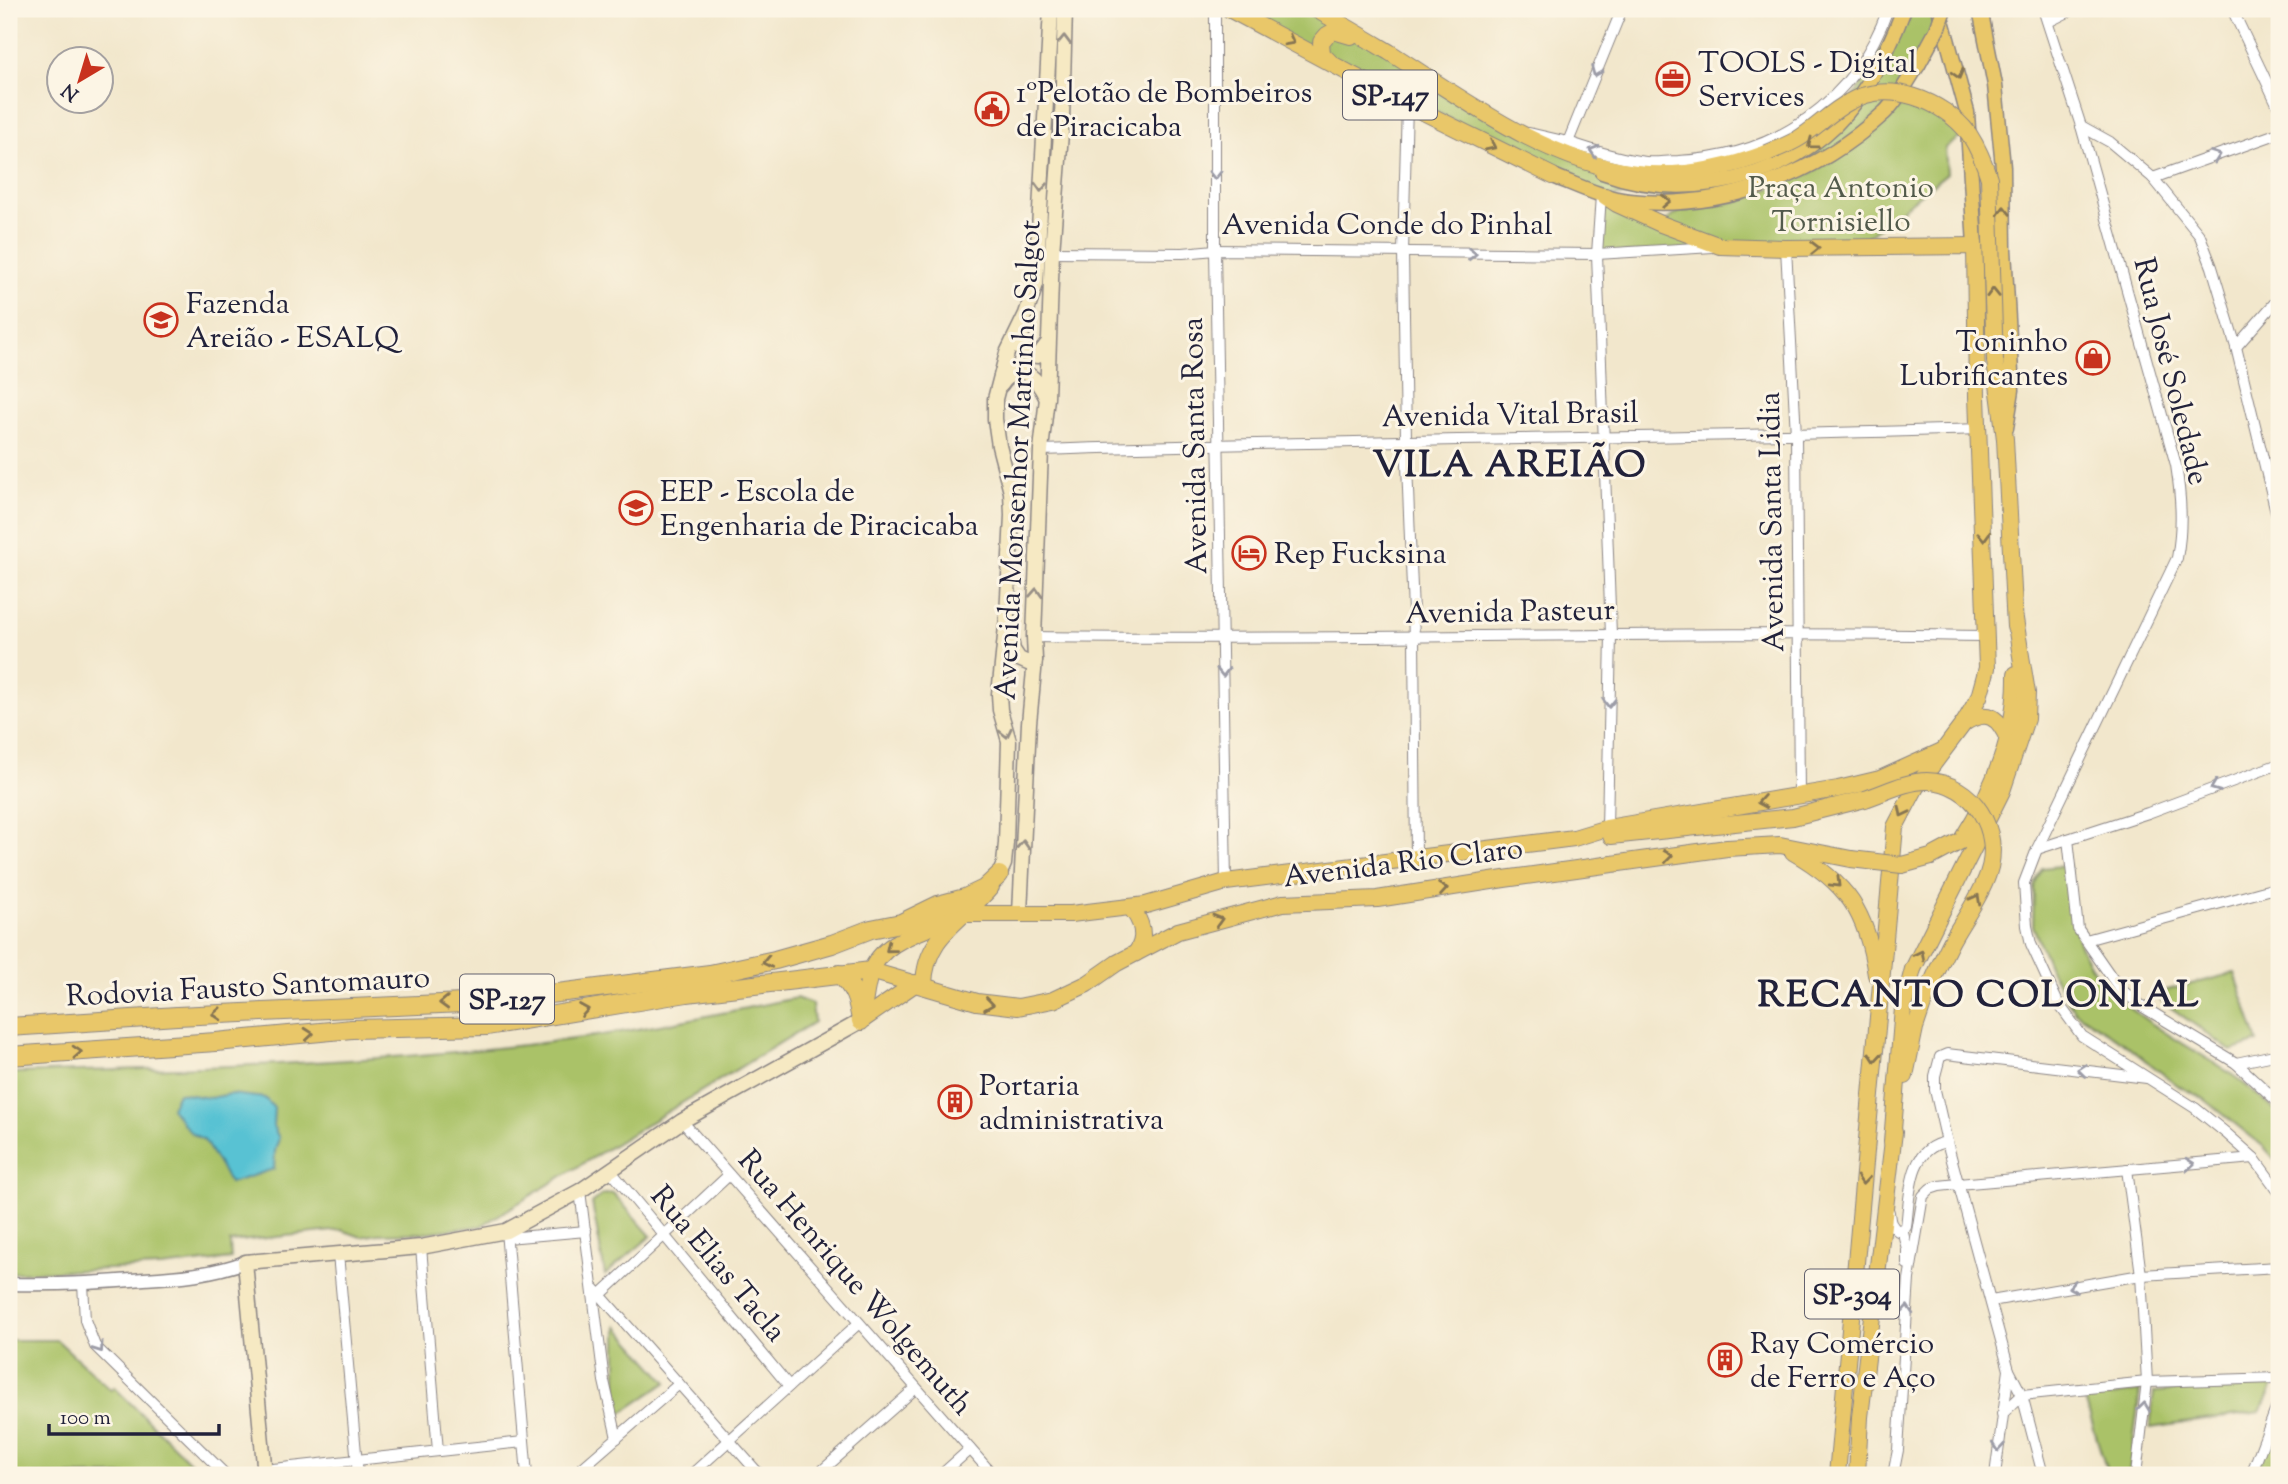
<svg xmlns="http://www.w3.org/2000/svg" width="2288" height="1484" font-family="'Sorts Mill Goudy',serif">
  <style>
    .green { fill: #aac268; stroke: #667252; stroke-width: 2 }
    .water { fill: #58c2d3; stroke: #3d7287; stroke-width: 2 }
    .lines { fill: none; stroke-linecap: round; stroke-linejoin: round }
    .minor-casing { stroke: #8a8484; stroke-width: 12 }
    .tertiary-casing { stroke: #8a8484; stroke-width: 15 }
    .secondary-casing { stroke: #8a8484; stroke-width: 17 }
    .primary-casing { stroke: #8a8484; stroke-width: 17 }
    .trunk-casing { stroke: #8a8484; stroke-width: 18 }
    .motorway-casing { stroke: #8a8484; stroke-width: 20 }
    .minor { stroke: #fff; stroke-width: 10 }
    .tertiary { stroke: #fff; stroke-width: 12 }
    .secondary { stroke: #f6e9c3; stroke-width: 14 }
    .primary { stroke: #e9c769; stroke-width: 14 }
    .trunk { stroke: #e9c769; stroke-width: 16 }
    .motorway { stroke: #e9c769; stroke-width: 18 }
    .primary-bridge-casing { stroke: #8a8484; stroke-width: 17; stroke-linecap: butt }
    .trunk-bridge-casing { stroke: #8a8484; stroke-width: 18; stroke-linecap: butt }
    .primary-bridge { stroke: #e9c769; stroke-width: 14 }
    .trunk-bridge { stroke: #e9c769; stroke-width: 16 }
    .oneway { stroke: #978f86 }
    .oneway2 { stroke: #867452 }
    .oneway3 { stroke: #9c9ca7 }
    .labels { text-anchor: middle; stroke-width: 6; stroke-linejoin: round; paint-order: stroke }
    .shield { fill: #fcf5e5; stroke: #63616e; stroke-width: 2 }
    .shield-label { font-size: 28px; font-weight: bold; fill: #22223b }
    .poi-label { font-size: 30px; fill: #22223b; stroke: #fcf5e5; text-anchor: start }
    .park-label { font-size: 30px; fill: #525a4b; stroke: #fcf5e5 }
    .street-label { font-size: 30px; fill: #22223b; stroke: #fcf5e5 }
    .district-label { font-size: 37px; font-weight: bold; letter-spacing: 2px; fill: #22223b; stroke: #fcf5e5 }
  </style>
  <rect width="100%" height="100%" fill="#fcf5e5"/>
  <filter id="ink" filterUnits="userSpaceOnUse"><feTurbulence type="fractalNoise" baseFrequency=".0143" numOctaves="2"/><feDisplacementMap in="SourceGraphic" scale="14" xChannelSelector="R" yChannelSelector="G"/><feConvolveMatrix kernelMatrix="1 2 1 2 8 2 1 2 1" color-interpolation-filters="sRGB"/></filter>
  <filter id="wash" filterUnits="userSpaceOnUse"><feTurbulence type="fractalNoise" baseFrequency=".00686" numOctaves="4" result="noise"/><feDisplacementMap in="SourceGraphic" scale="28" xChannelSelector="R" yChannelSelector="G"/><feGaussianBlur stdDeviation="1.57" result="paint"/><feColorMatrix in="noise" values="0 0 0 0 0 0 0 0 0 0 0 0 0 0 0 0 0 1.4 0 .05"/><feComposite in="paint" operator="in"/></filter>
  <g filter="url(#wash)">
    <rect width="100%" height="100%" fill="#f2e7cc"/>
    <g class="green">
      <path d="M1229 9H1315L1584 164 1726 182 1843 116 1904 9H1930L1937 30 1894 102 1837 149 1723 196H1605Z"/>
      <path d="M1908 95 1966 133 1945 148 1947 173 1853 248 1597 254 1605 204 1661 224 1681 211 1737 201 1810 173 1838 157 1889 120Z"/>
      <path d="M2069 865C2071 891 2071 920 2080 945 2107 1011 2185 1040 2238 1079 2252 1090 2266 1102 2279 1114V1164L2264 1147 2203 1098 2180 1087 2118 1039 2074 1011 2051 971 2033 926 2034 887 2042 868Z"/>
      <path d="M2235 973 2258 1042 2231 1051 2152 994Z"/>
      <path d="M796 998 812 1004 814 1022 481 1226 422 1233 378 1234 361 1237 342 1230 230 1242 231 1259 161 1267 9 1273V1073C200 1068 392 1063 582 1038 654 1028 725 1012 796 998Z"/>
      <path d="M613 1193 651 1236 605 1275 592 1203 602 1195Z"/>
      <path d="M617 1326 667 1382 617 1416Z"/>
      <path d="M57 1340 111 1390 114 1387 200 1472 198 1475H9V1340Z"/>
      <path d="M2275 1382 2260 1412 2150 1428 2154 1392Z"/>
      <path d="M2140 1391 2129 1475H2108L2085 1400Z"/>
      <path d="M2279 1425V1475H2257L2262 1457Z"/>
    </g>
    <path class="water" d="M178 1093 210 1098 231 1094 265 1098 274 1108 273 1126 279 1138 275 1151 274 1169 230 1183 204 1140 191 1133 171 1108Z"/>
  </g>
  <g filter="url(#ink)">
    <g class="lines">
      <defs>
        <g id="minor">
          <path d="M1215 9V250L1226 882"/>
          <path d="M2043 9 2081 126 2176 465C2181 497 2183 526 2177 558L2037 849 2024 883 2027 926 2031 944 2058 1003 2082 1036 2195 1108 2226 1133 2254 1158 2279 1192"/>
          <path d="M2232 9 2279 108"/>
          <path d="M2048 22 2074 9"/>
          <path d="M1407 104 1403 253 1406 440 1414 637 1416 859"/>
          <path d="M2081 126 2110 142 2153 178 2200 236 2212 267 2236 347 2279 524"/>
          <path d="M1529 133 1568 142 1622 9"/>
          <path d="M1568 142C1594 151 1619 159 1646 162 1656 163 1667 161 1678 161 1776 157 1855 102 1888 9"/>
          <path d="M2153 178 2279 133"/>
          <path d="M1601 195 1597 254 1611 635 1607 828"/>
          <path d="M1786 248 1796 435 1799 796"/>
          <path d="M1052 252 1183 253 1215 250 1597 254 1713 247"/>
          <path d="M2236 347 2279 298"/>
          <path d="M1041 450C1354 439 1666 439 1979 429"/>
          <path d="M1034 637C1352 641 1669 630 1987 636"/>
          <path d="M2068 839 2078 929 2119 988 2143 1007 2236 1063 2279 1103"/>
          <path d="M2037 849 2148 813 2279 764"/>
          <path d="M2086 940 2279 887"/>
          <path d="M2236 1063 2279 1054"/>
          <path d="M682 1121 993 1475"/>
          <path d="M2127 1169 2141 1275 2147 1382 2136 1475"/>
          <path d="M610 1170 789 1386"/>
          <path d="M580 1191 604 1381 617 1438"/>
          <path d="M1889 1212C1890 1221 1890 1225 1898 1231L1906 1227C1910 1196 1908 1147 1947 1142"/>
          <path d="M1902 1229 1907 1249V1264"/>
          <path d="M506 1231 527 1475"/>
          <path d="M507 1238 586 1231"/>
          <path d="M421 1247 438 1451"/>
          <path d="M338 1254 358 1475"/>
          <path d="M83 1284 85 1320 95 1346 226 1475"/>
          <path d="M594 1288 760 1475"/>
          <path d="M600 1295 729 1175"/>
          <path d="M1991 1301 2141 1275 2279 1267"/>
          <path d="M2002 1414 2022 1395 2147 1382 2279 1378"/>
          <path d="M264 1470 523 1442"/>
          <path d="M574 1475 679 1384"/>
          <path d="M691 1475 859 1323"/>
          <path d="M817 1475 916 1388"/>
          <path d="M941 1475 970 1449"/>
          <path d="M1893 1475 1898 1450 1909 1279 1923 1196 1930 1189 1939 1186 1958 1184 2254 1158"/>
          <path d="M1995 1475 2009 1370"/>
          <path d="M2043 1475 2022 1395 2009 1370 1947 1142 1935 1090V1076L1940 1057 1947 1054 2147 1078"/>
          <path d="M2251 1475 2279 1401"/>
        </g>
        <path id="tertiary" d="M9 1284C54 1285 99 1283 144 1279 179 1277 213 1274 245 1262"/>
        <g id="secondary">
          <path d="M1022 329 1021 350 1026 355 1038 356 1048 343"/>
          <path d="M1001 385C1018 359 1036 376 1046 397"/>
          <path d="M1009 629 1013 650 1019 659 1028 663 1035 660"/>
          <path d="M999 875 1004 864 1006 843 1009 741 1000 710 999 694 1007 617 1012 515 1011 492 999 446 995 419V399L1007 353 1026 314 1036 284 1051 9"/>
          <path d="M1020 913 1029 723 1035 660 1034 637 1041 450 1047 398 1052 252 1062 120 1065 9"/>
          <path d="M265 1475 245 1262 421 1247 506 1231 580 1191 682 1121 861 1021"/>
        </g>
        <g id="primary">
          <path d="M1980 9 1995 85 2003 167 2004 249 2012 390 2006 428"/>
          <path d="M1940 13 1967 112 1975 246"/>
          <path d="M1602 172C1676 199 1764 185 1824 135 1863 103 1887 55 1904 9"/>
          <path d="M1553 176C1577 185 1602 198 1629 201 1721 211 1816 176 1884 113 1898 100 1907 81 1918 65"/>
        </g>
        <g id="trunk">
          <path d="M1229 9 1407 104 1553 176"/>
          <path d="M1315 9C1340 23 1364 37 1389 52 1463 99 1547 162 1636 173 1682 178 1725 169 1767 153"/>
          <path d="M1330 62 1322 54 1321 42 1327 35 1334 31 1351 36"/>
          <path d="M1605 196 1617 204 1661 224 1720 246 1786 248 1975 246 1977 396 1987 668 1979 697 1964 723 1916 787 1895 827 1837 1475"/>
          <path d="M1995 361 2005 439 2015 627"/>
          <path d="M1964 723C1987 709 1998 716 2008 739"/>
          <path d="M1611 836 1793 817 1865 799"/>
          <path d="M1961 841C1993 791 2017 735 2016 674"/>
          <path d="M1793 852C1847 883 1867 912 1876 975"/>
          <path d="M1130 907C1142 921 1147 938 1136 953"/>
          <path d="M909 922 962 914H1071L1146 905 1226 882 1574 838 1607 828 1838 789 1880 779 1942 751"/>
          <path d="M871 971 977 1002 1018 1007 1053 1000 1087 984 1117 963 1178 931 1283 903 1377 899 1504 879 1727 848 1780 845 1851 859"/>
          <path d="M924 985C925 934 963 921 991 887"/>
          <path d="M861 1021C865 1005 865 987 871 972 881 943 915 934 941 923"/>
          <path d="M861 1021 916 983"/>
          <path d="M1905 1076 1915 1028 1923 1004"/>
          <path d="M1892 1142 1903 1008 1913 969 2002 791 2026 719 2027 693 2015 619"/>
          <path d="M1857 1475 1860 1417 1894 1132"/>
        </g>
        <g id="motorway">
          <path d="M839 974C855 988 858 1000 861 1021"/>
          <path d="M9 1027 177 1016 485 1002 710 974 775 960 832 944 871 929 901 923 938 905 965 898 984 889 999 875"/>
          <path d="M9 1056 216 1042 352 1029 487 1026 687 993 871 971"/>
        </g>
      </defs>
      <use href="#minor" class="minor-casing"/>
      <use href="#tertiary" class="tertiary-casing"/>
      <use href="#secondary" class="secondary-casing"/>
      <use href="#primary" class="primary-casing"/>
      <use href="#trunk" class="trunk-casing"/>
      <use href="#motorway" class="motorway-casing"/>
      <use href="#minor" class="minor"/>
      <use href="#tertiary" class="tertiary"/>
      <use href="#secondary" class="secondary"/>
      <use href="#primary" class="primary"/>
      <use href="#trunk" class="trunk"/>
      <use href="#motorway" class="motorway"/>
      <defs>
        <path id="primary-bridge" d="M1918 65 1937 30 1944 9"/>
        <g id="trunk-bridge">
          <path d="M1767 153C1777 149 1787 145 1796 140 1815 129 1830 112 1849 102 1888 79 1943 100 1969 134 1978 148 1984 162 1989 178L1995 361"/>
          <path d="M1865 799C1884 793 1906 781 1927 781 1973 782 2003 831 1988 874 1980 898 1964 918 1952 940 1941 961 1932 982 1923 1004"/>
          <path d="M1851 859 1902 865 1931 857 1961 841"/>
        </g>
      </defs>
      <use href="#primary-bridge" class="primary-bridge-casing"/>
      <use href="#trunk-bridge" class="trunk-bridge-casing"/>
      <use href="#primary-bridge" class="primary-bridge"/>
      <use href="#trunk-bridge" class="trunk-bridge"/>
    </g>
    <defs><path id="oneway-chevron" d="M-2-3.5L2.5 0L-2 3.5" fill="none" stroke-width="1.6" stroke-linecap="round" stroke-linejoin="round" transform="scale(1.75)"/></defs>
    <g class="oneway">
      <use href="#oneway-chevron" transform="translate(1064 40) rotate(-89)"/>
      <use href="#oneway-chevron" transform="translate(1041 187) rotate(93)"/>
      <use href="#oneway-chevron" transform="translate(1036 593) rotate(-87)"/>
      <use href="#oneway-chevron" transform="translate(1006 733) rotate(77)"/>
      <use href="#oneway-chevron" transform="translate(1023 845) rotate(-87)"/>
    </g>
    <g class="oneway2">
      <use href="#oneway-chevron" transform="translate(1290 41) rotate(28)"/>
      <use href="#oneway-chevron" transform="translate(1958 74) rotate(74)"/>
      <use href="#oneway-chevron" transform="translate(1812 144) rotate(143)"/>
      <use href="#oneway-chevron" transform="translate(1491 146) rotate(26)"/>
      <use href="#oneway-chevron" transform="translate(1666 201) rotate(-2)"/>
      <use href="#oneway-chevron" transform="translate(2004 211) rotate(-91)"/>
      <use href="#oneway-chevron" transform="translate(1815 248) rotate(-1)"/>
      <use href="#oneway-chevron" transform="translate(1993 293) rotate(-91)"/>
      <use href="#oneway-chevron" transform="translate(1984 536) rotate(88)"/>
      <use href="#oneway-chevron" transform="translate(1762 802) rotate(170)"/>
      <use href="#oneway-chevron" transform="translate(1903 812) rotate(117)"/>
      <use href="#oneway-chevron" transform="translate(1668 856) rotate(-8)"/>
      <use href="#oneway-chevron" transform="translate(1836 883) rotate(45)"/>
      <use href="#oneway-chevron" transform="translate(1443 889) rotate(-9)"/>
      <use href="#oneway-chevron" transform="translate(1976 899) rotate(-61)"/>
      <use href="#oneway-chevron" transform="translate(1218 920) rotate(-16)"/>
      <use href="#oneway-chevron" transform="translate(890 948) rotate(141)"/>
      <use href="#oneway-chevron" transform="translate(1920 955) rotate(-63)"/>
      <use href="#oneway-chevron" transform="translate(767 962) rotate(167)"/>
      <use href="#oneway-chevron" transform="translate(444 1003) rotate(178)"/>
      <use href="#oneway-chevron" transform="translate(989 1004) rotate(8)"/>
      <use href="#oneway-chevron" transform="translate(584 1010) rotate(-9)"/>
      <use href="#oneway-chevron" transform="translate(217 1014) rotate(177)"/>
      <use href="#oneway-chevron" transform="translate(309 1034) rotate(-5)"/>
      <use href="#oneway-chevron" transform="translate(77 1052) rotate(-4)"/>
      <use href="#oneway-chevron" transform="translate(1875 1057) rotate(95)"/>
      <use href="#oneway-chevron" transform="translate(1863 1180) rotate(96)"/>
    </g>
    <g class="oneway3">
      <use href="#oneway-chevron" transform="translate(1596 72) rotate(112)"/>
      <use href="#oneway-chevron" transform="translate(1594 151) rotate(-162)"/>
      <use href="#oneway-chevron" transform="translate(2216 156) rotate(-20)"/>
      <use href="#oneway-chevron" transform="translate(1215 175) rotate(90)"/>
      <use href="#oneway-chevron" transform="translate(1472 254)"/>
      <use href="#oneway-chevron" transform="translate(1223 672) rotate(89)"/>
      <use href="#oneway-chevron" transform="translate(1609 703) rotate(91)"/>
      <use href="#oneway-chevron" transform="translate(2215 787) rotate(159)"/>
      <use href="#oneway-chevron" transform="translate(2082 1070) rotate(-173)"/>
      <use href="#oneway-chevron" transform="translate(2190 1164) rotate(-5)"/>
      <use href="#oneway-chevron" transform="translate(2073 1287) rotate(170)"/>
      <use href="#oneway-chevron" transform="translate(1907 1310) rotate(-86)"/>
      <use href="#oneway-chevron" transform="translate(99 1348) rotate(55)"/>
      <use href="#oneway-chevron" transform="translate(2144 1407) rotate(-83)"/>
      <use href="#oneway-chevron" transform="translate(1998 1447) rotate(95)"/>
    </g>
  </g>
  <defs>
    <symbol id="office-ring" viewBox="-11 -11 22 22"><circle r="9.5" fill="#fcf5e5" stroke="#c8321e" stroke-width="1.5"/><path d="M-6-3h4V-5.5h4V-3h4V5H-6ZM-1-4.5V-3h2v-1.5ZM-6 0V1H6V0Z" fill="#c8321e"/></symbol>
    <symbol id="civic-ring" viewBox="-11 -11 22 22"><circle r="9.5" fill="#fcf5e5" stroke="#c8321e" stroke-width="1.5"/><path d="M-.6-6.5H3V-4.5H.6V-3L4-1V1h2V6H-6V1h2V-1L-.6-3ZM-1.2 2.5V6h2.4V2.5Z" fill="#c8321e"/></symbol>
    <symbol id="university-ring" viewBox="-11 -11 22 22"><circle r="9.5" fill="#fcf5e5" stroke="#c8321e" stroke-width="1.5"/><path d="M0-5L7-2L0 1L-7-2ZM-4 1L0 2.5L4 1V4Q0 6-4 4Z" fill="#c8321e"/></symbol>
    <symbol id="shop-ring" viewBox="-11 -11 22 22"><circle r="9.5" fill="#fcf5e5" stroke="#c8321e" stroke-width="1.5"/><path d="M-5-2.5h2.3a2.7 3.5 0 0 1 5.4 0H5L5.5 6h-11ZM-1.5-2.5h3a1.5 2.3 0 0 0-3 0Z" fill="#c8321e"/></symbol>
    <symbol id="hotel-ring" viewBox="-11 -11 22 22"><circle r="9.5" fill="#fcf5e5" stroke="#c8321e" stroke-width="1.5"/><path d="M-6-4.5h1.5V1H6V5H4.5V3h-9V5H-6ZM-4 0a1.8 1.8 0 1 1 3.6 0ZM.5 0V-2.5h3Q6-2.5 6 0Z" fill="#c8321e"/></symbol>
    <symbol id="building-ring" viewBox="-11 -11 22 22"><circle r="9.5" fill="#fcf5e5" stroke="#c8321e" stroke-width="1.5"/><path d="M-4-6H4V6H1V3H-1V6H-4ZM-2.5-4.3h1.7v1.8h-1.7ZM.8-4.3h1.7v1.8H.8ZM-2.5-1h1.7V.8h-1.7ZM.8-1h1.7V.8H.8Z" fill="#c8321e"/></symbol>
  </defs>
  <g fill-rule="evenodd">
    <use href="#office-ring" x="1654" y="60" width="38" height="38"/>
    <use href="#civic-ring" x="973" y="90" width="38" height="38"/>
    <use href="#university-ring" x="142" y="301" width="38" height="38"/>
    <use href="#shop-ring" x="2074" y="339" width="38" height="38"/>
    <use href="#university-ring" x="617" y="489" width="38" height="38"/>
    <use href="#hotel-ring" x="1230" y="534" width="38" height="38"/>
    <use href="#building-ring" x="936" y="1083" width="38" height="38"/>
    <use href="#building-ring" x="1706" y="1341" width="38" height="38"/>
  </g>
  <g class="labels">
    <g class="shield">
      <rect x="1343" y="70.5" width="94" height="49" rx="5"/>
      <rect x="460" y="974.5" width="94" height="49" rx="5"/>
      <rect x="1805" y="1269.5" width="94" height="49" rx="5"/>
    </g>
    <g class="shield-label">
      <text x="1390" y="105">SP-147</text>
      <text x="507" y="1009">SP-127</text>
      <text x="1852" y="1304">SP-304</text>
    </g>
    <g class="poi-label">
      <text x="1698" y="72">TOOLS - Digital<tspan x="1698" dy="34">Services</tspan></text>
      <text x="1016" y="102">1ºPelotão de Bombeiros<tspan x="1016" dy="34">de Piracicaba</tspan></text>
      <text x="186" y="313">Fazenda<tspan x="186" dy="34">Areião - ESALQ</tspan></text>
      <text x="2068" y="351" text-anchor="end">Toninho<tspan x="2068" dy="34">Lubrificantes</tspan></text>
      <text x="660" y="501">EEP - Escola de<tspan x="660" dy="34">Engenharia de Piracicaba</tspan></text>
      <text x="1274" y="563">Rep Fucksina</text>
      <text x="979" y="1095">Portaria<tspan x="979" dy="34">administrativa</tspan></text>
      <text x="1750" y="1353">Ray Comércio<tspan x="1750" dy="34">de Ferro e Aço</tspan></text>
    </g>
    <g class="park-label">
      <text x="1841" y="197">Praça Antonio<tspan x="1841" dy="34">Tornisiello</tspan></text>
    </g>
    <g class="street-label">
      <text x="1387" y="234">Avenida Conde do Pinhal</text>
      <text transform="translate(2172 371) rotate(76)" y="10">Rua José Soledade</text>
      <text transform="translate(1510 414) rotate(-1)" y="10">Avenida Vital Brasil</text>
      <text transform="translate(1194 446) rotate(-91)" y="10">Avenida Santa Rosa</text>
      <text transform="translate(1017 460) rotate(-87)" y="10">Avenida Monsenhor Martinho Salgot</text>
      <text transform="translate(1771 522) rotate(-91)" y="10">Avenida Santa Lidia</text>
      <text transform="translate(1510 611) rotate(-1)" y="10">Avenida Pasteur</text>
      <text transform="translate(1403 862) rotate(-7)" y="10">Avenida Rio Claro</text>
      <text transform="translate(248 986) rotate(-3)" y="10">Rodovia Fausto Santomauro</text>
      <text transform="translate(719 1263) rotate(50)" y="10">Rua Elias Tacla</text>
      <text transform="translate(856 1282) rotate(49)" y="10">Rua Henrique Wolgemuth</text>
    </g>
    <g class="district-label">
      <text x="1510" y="476">VILA AREIÃO</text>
      <text x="1979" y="1006">RECANTO COLONIAL</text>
    </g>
  </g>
  <rect width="2288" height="1484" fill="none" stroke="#fcf5e5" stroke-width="35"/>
  <g transform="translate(80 80) rotate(218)"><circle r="33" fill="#fcf5e5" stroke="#a5a1a1" stroke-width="2"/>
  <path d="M0-5L12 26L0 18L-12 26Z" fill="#c8321e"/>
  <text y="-10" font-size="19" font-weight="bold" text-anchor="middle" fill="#22223b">N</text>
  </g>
  <path d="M49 1424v10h170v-10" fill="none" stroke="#22223b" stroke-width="3.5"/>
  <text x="60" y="1424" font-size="21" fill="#22223b" stroke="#fcf5e5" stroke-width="5" paint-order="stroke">100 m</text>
</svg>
